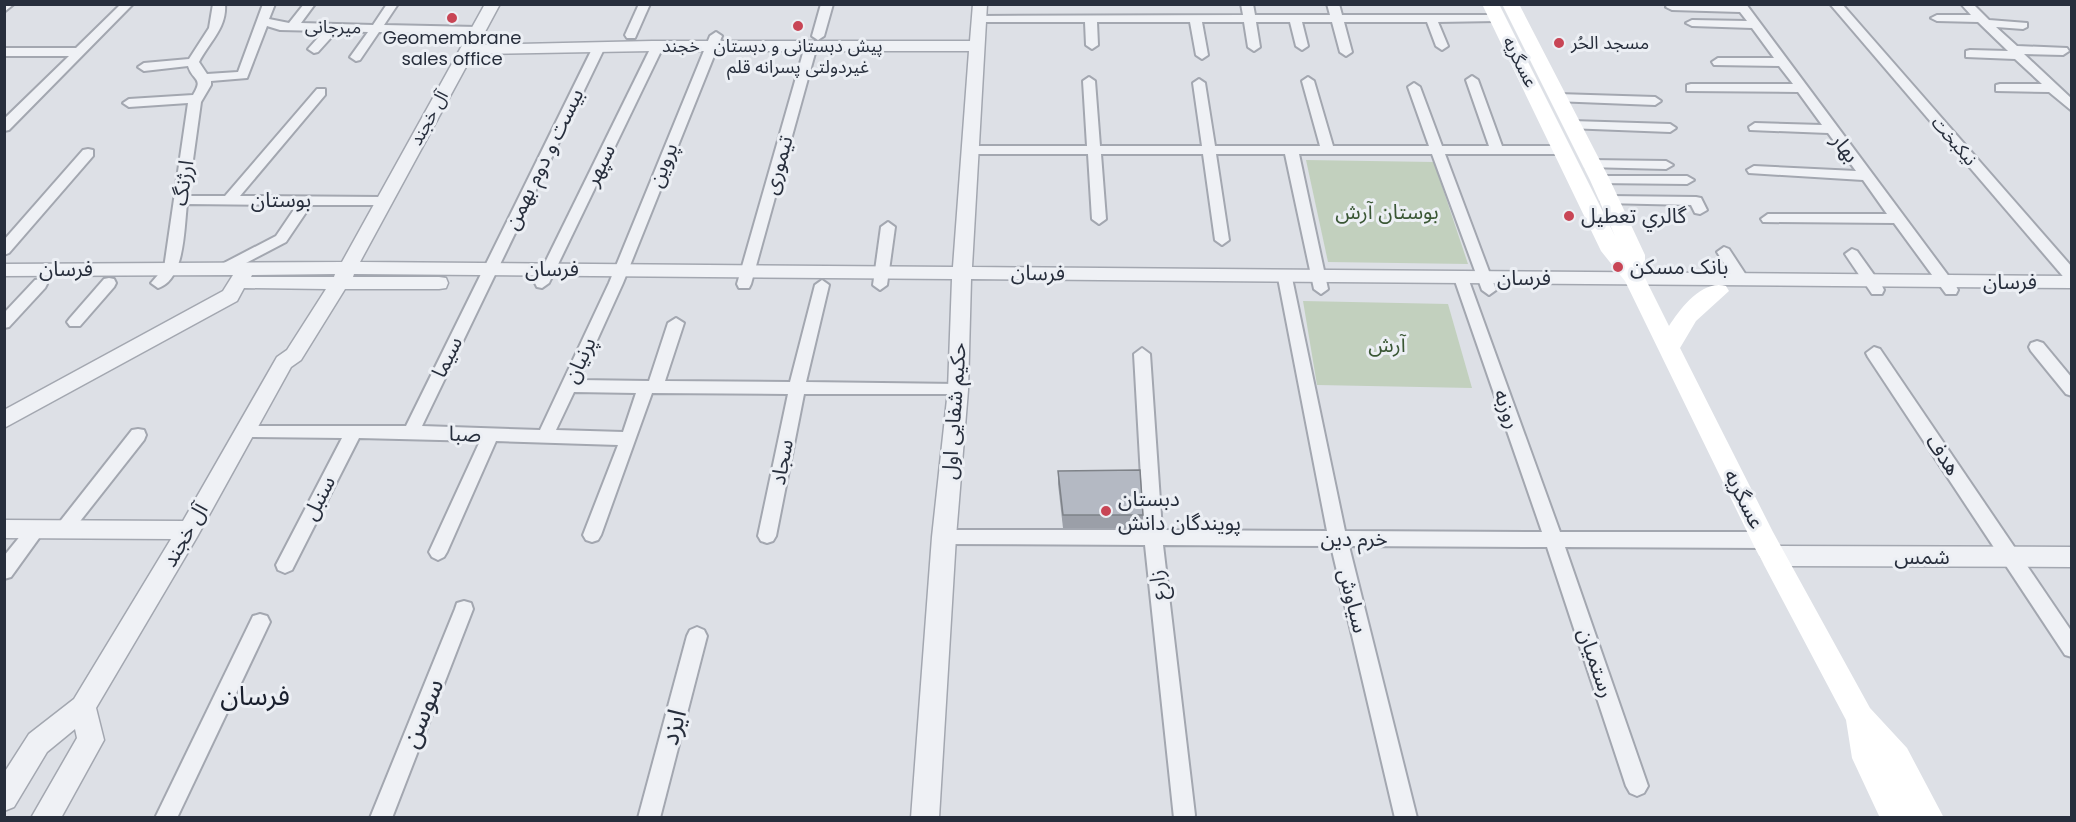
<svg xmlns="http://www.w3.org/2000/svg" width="2076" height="822" font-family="Poppins,'Noto Sans Arabic',sans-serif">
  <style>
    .green { fill: #c2d0be }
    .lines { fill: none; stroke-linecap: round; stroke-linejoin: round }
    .minor-casing { stroke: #a3a7b0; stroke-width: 4 }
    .tertiary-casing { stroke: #a3a7b0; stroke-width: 3 }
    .minor { fill: #eff1f5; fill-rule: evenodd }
    .tertiary { fill: #eff1f5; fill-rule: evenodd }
    .secondary { fill: #fff; fill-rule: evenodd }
    .wall { fill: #9b9fa8 }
    .building { fill: #b4b9c3; stroke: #7e8288; stroke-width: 1.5 }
    .poi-dot { fill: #c84555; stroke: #eceff4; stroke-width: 2 }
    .labels { text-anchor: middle; stroke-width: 6; stroke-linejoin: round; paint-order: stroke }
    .far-street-label { font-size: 18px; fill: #272e3c; stroke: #eceff4 }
    .far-poi-label { font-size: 18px; fill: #272e3c; stroke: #eceff4 }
    .street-label { font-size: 21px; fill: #272e3c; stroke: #eceff4 }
    .park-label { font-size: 21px; fill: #3a5735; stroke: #eceff4 }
    .poi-label { font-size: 21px; fill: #272e3c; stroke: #eceff4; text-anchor: start }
    .near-street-label { font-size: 26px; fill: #272e3c; stroke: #eceff4 }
    .near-neighbourhood-label { font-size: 27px; fill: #191f2d; stroke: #eceff4 }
  </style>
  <rect width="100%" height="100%" fill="#dde0e6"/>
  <g class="green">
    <path d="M1306 160 1434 162 1468 264 1328 262Z"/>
    <path d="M1303 301 1448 304 1472 388 1317 385Z"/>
  </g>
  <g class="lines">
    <defs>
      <g id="minor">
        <path d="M4 4H14L4 12Z"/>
        <path d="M121 4H133L9 130 4 131V119L69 56H4V48H76Z"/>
        <path d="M213 4H225C227 28 209 42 199 62L207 74 238 72 263 4H275L269 19 289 23 304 4H315L301 23 373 25 387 4H398L384 25 477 27 483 31 477 35 379 32 360 60 356 61 350 57 368 32 337 31 318 52 314 53 308 49 324 31 280 30 267 26 247 78 211 81V85L201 102 188 196H225L317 89H325V95L240 196 382 197 389 201 382 205H311L286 242 225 274 218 269 220 265 276 236 297 205 187 204C184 228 185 280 158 288L151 283 164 268 188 103 129 107 123 103 129 99 193 95C204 77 193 82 188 66L144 71 138 67 144 63 189 59 209 28Z"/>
        <path d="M639 4H650L635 38H627L625 35Z"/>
        <path d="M821 4H833L824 36 818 40 812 36Z"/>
        <path d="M1241 4H1253L1255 15H1330L1327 4H1339L1342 15H1497L1503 18 1497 21 1438 22 1448 46 1442 50 1436 46 1427 22H1344L1352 52 1346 56 1340 52 1332 22H1302L1308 46 1302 50 1296 46 1290 22H1256L1260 47 1254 51 1248 47 1244 22H1202L1208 55 1202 59 1196 55 1190 22H1097L1098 45 1092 49 1086 45 1085 22H979L973 19 979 16 1243 15Z"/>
        <path d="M1668 4H1746L1956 286 1958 290 1956 294H1946L1894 223 1763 222 1761 219 1768 214H1887L1863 180 1749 173 1747 170 1754 166 1856 171 1828 133 1750 130 1749 127 1755 123 1822 125 1798 92 1687 91V85L1691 84H1793L1779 66 1714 65 1712 62 1718 58H1774L1752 28 1692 26 1686 23 1692 20 1747 21 1740 12 1672 10 1666 7Z"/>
        <path d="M1830 4H1842L2072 267V282L2067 281Z"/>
        <path d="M1961 4H1973L1989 20 2027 23V27L2023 29 1996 27 2017 46 2067 48 2069 51 2063 55 2024 54 2072 99V111L2049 92 1996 91V85L2000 84H2042L2015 59 1966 57V51L1970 50 2008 51 1978 22 1937 21 1931 18 1937 15H1971Z"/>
        <path d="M716 32 722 36 623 283 579 380 649 381 668 323 676 318 684 323 665 381 790 382 815 285 822 280 829 285 806 382 958 384 964 386 966 390 964 394H804L776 536 773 541 767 543 761 541 758 536 788 394 652 393 601 535 598 540 592 542 586 540 583 535 618 445 496 441 447 552 444 557 438 560 432 557 429 552 480 441 359 438 292 570 285 573 278 570 276 565 342 438 245 437 239 436 237 431 239 426H406L592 49 598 45 604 49 422 426 540 430 609 283 710 36ZM574 392 636 393 623 432 556 430Z"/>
        <path d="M811 42 817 46 751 284 749 288H739L737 284 805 46Z"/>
        <path d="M657 43 663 47 549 283 542 288 537 287 535 283 651 47Z"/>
        <path d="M1472 76 1478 80 1502 146H1562L1569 150 1562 154H1445L1496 290 1489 295 1482 290 1432 154H1299L1328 289 1321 294 1314 289 1285 154H1216L1229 240 1222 245 1215 240 1203 154H1101L1106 219 1099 224 1092 219 1088 154H970L963 150 970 146H1087L1083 81 1089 77 1095 81 1100 146H1202L1193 83 1199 79 1205 83 1215 146H1320L1302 81 1308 77 1314 81 1333 146H1429L1408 87 1414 83 1420 87 1442 146H1489L1466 80Z"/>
        <path d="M1558 94 1655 97 1661 101 1655 105 1554 101 1552 98Z"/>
        <path d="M1572 121 1670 124 1676 128 1670 132 1567 128V122Z"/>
        <path d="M88 149 93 150V156L9 253 4 255V240L83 150Z"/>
        <path d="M1591 160 1666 161 1673 165 1666 169 1586 167V161Z"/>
        <path d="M1600 176H1687L1694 180 1687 184 1595 183 1593 180Z"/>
        <path d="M1608 196 1696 197 1701 198 1707 210 1700 214 1695 213 1691 205 1603 203 1601 200Z"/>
        <path d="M888 222 895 227 887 285 880 290 873 285 881 227Z"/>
        <path d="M1724 247 1729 249 1746 275 1748 279 1746 283H1736L1717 252Z"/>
        <path d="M1852 249 1857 251 1882 286 1884 290 1882 294H1872L1847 257 1845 254Z"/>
        <path d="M1285 273 1292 278 1345 531 1542 532 1454 278 1461 273 1468 278 1560 532H1764L1770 535 1773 540 1770 545 1764 548 1565 547 1648 786 1644 793 1637 796 1630 793 1626 786 1547 547 1349 546 1417 818H1395L1331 546 1163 545 1195 815 1194 818H1174L1145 545 944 544 938 542 935 537 938 532 944 530H1144L1134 354 1142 348 1150 354 1162 530 1327 531 1278 278Z"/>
        <path d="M109 278 114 279 116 283 114 287 80 326H70L67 322 70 318 104 279Z"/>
        <path d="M40 279 45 280 47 284 45 288 9 327 4 328V313L35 280Z"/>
        <path d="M2037 341 2043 343 2072 378V396L2066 394 2031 351 2029 347 2031 343Z"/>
        <path d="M1874 347 1880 349 2072 632V657L2065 655 1868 357 1866 353Z"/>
        <path d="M138 429 144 430 146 435 144 440 70 534 64 536 58 534 55 529 58 524 132 430Z"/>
        <path d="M36 522 42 524 45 529 42 534 11 577 4 579V556L30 524Z"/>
        <path d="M464 601 471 603 473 609 392 818H370L455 609 457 603Z"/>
        <path d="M260 614 267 616 270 622 177 818H155L253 616Z"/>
        <path d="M697 627 704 630 707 636 660 818H638L687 636 690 630Z"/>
      </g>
      <g id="tertiary">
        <path d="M485 4H500L478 45 652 41H970L973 4H987L972 267 2072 276V288L971 279 968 390 956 537 939 818H911L932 537 948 390 952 279 354 274 353 277H439L446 278 448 283 446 288 439 289H345L301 360 291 367 197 537 96 708 104 740 61 818H31L77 738 75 729 47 752 14 807 4 811V773L29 734 74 699 171 539 4 538V520L183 521 277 357 287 350 326 289 244 288 237 301 4 428V410L223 291 233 275 4 276V264L342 262ZM652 51H969L953 267 360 262 473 54ZM335 274 334 277H251L252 275Z"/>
        <path d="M1773 546 2072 547V567L1773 566 1765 563 1761 556 1765 549Z"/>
      </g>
    </defs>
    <use href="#minor" class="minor-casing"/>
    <use href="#tertiary" class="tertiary-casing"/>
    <use href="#minor" class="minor"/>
    <use href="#tertiary" class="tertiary"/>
    <path class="secondary" d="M1482 4H1499L1615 236 1590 180 1502 4H1519L1610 180 1645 255V278L1669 326C1680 309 1702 279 1726 286L1729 291 1696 321 1680 348 1773 532 1870 708 1907 748 1944 818H1880L1852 758 1846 720 1755 548 1625 281 1601 251Z"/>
  </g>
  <path class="wall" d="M1058 471 1143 515 1142 528H1063L1058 484Z"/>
  <path class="building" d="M1140 470 1143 515H1063L1058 471Z"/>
  <g class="poi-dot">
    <circle cx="452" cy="18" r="6"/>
    <circle cx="798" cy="26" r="6"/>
    <circle cx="1559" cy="43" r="6"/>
    <circle cx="1569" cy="216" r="6"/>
    <circle cx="1618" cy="267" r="6"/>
    <circle cx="1106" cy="511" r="6"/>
  </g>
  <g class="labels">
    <g class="far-street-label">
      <text transform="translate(333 27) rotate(1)" y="6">میرجانی</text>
      <text x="681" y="52">خجند</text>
      <text transform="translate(1520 62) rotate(63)" y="6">عسگریه</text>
      <text transform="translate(429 118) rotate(-61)" y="6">آل خجند</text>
      <text transform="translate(1954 141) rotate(49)" y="6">نیکبخت</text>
    </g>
    <g class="far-poi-label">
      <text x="452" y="44">Geomembrane<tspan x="452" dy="21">sales office</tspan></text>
      <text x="1571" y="49" text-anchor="start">مسجد الحُر</text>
      <text x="798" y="52">پیش دبستانی و دبستان<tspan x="798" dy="21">غیردولتی پسرانه قلم</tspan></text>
    </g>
    <g class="street-label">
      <text transform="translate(1845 148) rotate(53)" y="7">بهار</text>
      <text transform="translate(544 159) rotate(-64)" y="7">بیست و دوم بهمن</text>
      <text transform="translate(600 165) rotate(-64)" y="7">سپهر</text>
      <text transform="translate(663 165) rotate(-68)" y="7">پروین</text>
      <text transform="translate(778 165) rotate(-74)" y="7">تیموری</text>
      <text transform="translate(183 183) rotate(-81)" y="7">ارژنگ</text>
      <text x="281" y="207">بوستان</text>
      <text x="66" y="276">فرسان</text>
      <text x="552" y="276">فرسان</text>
      <text transform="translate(1038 273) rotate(1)" y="7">فرسان</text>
      <text x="1524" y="285">فرسان</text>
      <text x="2010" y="289">فرسان</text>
      <text transform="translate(447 357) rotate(-64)" y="7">سیما</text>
      <text transform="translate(580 360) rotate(-65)" y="7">پرنیان</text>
      <text transform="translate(1507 409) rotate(70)" y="7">روزبه</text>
      <text transform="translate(954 411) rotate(-86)" y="7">حکیم شفایی اول</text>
      <text transform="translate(465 434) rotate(2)" y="7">صبا</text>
      <text transform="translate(1943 455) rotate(56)" y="7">هدف</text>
      <text transform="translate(782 462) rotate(-79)" y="7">سجاد</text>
      <text transform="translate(319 498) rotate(-63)" y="7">سنبل</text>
      <text transform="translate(1744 499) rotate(63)" y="7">عسگریه</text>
      <text transform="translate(185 535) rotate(-60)" y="7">آل خجند</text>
      <text x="1354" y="546">خرم دین</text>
      <text x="1922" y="564">شمس</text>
      <text transform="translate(1158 585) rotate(-96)" y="7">زارع</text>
      <text transform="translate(1353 601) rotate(76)" y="7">سیاوش</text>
      <text transform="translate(1596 663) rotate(71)" y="7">رستمیان</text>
    </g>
    <g class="park-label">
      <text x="1387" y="219">بوستان آرش</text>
      <text x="1387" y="352">آرش</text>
    </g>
    <g class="poi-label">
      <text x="1581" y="223">گالري تعطيل</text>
      <text x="1630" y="274">بانک مسکن</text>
      <text x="1118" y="506">دبستان<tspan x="1118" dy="24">پویندگان دانش</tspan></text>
    </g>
    <g class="near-street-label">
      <text transform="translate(422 713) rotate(-68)" y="9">سوسن</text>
      <text transform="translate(673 727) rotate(-75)" y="9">ایزد</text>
    </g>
    <g class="near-neighbourhood-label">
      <text x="255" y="705">فرسان</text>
    </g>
  </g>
  <rect width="2076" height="822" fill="none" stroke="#272e3c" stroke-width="12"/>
</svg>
